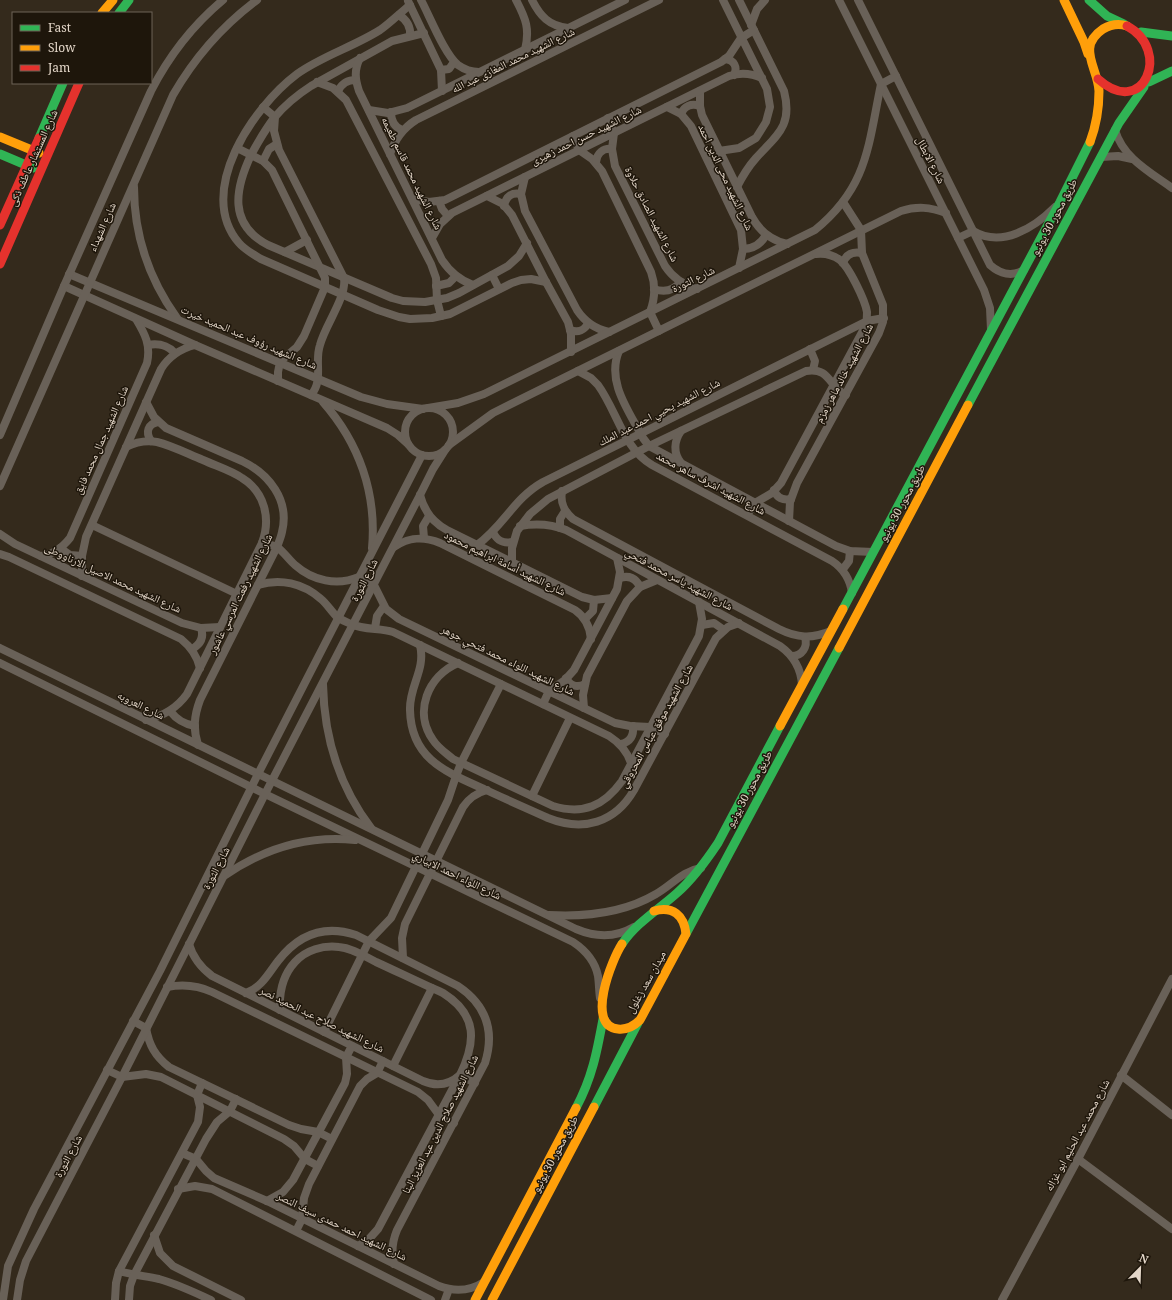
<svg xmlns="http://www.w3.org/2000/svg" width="1172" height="1300" font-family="Georgia,'Noto Naskh Arabic',serif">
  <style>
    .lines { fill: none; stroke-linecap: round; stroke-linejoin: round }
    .street { stroke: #696158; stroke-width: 8 }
    .fast { stroke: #30b455; stroke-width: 9 }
    .slow { stroke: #ff9f0a; stroke-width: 9 }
    .jam { stroke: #e5322d; stroke-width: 9 }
    .labels { text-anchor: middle; stroke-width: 3; stroke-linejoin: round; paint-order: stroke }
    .street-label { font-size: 11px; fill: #e3d6c8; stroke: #1e160b }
  </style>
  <rect width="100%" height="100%" fill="#342a1c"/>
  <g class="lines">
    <g class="street">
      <path d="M421 0C430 17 445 55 458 65 465 70 471 72 479 72"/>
      <path d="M516 0C526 19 530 29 525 50"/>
      <path d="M532 0C540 16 549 26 568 28"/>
      <path d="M839 0 984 290 990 308 991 330"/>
      <path d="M858 0 990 265C1000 274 1012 277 1024 270"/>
      <path d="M408 1 441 70 442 91"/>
      <path d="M410 5C400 13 390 23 380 30 353 47 322 56 297 74 253 107 195 192 239 243 245 250 253 254 261 259L378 310 399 317 410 319 432 318 450 314 512 283 521 280 531 279 546 282"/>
      <path d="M399 15C407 20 411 26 410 36"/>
      <path d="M751 25 757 9 765 0"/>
      <path d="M424 33 392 41 311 86C297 95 284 106 274 118 265 130 258 142 251 155 235 189 228 224 268 245L392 298 403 301 425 302 447 298 459 293 508 266 519 256 527 243"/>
      <path d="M360 58C354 70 355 79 359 91L442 260C450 272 459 280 473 285"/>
      <path d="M725 59C734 60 738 67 734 75"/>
      <path d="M441 70 449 69 454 62"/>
      <path d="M317 82 333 88 346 100 431 264 436 278 437 300 441 316"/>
      <path d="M338 91C342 83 347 80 356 80"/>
      <path d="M700 91V106L702 115 752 217C760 232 771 240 787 244"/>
      <path d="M263 107 275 117 274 131 279 150 344 278C347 297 325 325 320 345 314 362 324 380 311 395"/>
      <path d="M667 107 681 114 691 126 741 230 743 249 739 268"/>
      <path d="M369 110 388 113 407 108 625 0"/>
      <path d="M391 112C391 121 394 127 402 130"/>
      <path d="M681 114C684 106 691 103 700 106"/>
      <path d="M608 118 614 133 612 149 615 166 665 266C673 278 683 285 697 289"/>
      <path d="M1115 130C1123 158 1150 172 1172 188"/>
      <path d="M573 136 579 150 592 159 602 171 651 272C656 286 655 299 650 312L659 331"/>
      <path d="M237 148 263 161 272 170 325 278V287L304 336 297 347 283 359 279 367 278 372V381"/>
      <path d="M719 151 739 148 756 138 766 122 770 107 767 89 723 0"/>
      <path d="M390 154C395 139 403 128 416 120L659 0"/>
      <path d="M1101 157 1118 156 1132 159"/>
      <path d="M263 161 269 149 277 144"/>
      <path d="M596 162C597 153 603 148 612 149"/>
      <path d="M525 177 521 194 525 211 577 310C585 322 595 329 609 332"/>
      <path d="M134 187C134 235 149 279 177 318"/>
      <path d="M737 187C742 177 748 167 756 158 777 135 793 126 784 91L739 0"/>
      <path d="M487 196 503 204 512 215 546 282 568 322 571 334V352"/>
      <path d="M413 199 429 202 445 200 721 62 729 56 741 38 754 30"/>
      <path d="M439 201 442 209 448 216"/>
      <path d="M504 206C506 196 512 192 521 194"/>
      <path d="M432 238 440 224 452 213 729 76C741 72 751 73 762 78"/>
      <path d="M958 238 973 231C1002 248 1034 228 1055 207"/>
      <path d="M743 249C754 249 761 244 766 235"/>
      <path d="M285 252 307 240"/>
      <path d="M843 263C846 254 853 251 862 253"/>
      <path d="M69 274 361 397 387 404 423 409"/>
      <path d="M492 275 499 289"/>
      <path d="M64 286 195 345 387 428 398 435 408 444"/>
      <path d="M436 286 449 283 456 276"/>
      <path d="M654 289C665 293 674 290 681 282"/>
      <path d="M570 330C578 333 585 330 588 323"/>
      <path d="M148 345C159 343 167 345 175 353"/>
      <path d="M810 349 815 361 813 370"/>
      <path d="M619 351C606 382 629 411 643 438L649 446 836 546 850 551 873 552"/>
      <path d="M578 371 591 378 598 385C617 411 623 448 652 465L832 561C844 569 850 579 852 593"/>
      <path d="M146 402 154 417 166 428 242 461C269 474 290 500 282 532 281 537 279 542 277 547L200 700C194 716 193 729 198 745"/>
      <path d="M323 402C359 443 377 493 372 548"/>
      <circle cx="429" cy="432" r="24"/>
      <path d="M428 408 458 403 484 394 815 230C868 187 868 146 881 84L896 76"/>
      <path d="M0 435 64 286 151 91C169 56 193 25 223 0"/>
      <path d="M151 441C145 432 148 424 158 422"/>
      <path d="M449 445 493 413 901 211C917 206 930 207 946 213"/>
      <path d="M126 447C136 442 146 440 157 442 173 446 188 454 203 460 216 466 230 470 242 478 265 492 271 519 262 543L187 694C177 708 164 716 146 720"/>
      <path d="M681 463C673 453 674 441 681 431"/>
      <path d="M0 486 173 95C195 57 222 26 257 0"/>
      <path d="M774 490C777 498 783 501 791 499"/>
      <path d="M562 491C560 503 564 511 573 519L779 629C797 638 812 639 831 631"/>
      <path d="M420 495C424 511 432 522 447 530L582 597 594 600 612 598"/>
      <path d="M747 515 755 503 772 493 781 483 866 325C867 320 867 316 867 312 865 300 849 267 840 260 833 255 825 253 816 254"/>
      <path d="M789 521 790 502 797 483 879 333 883 322V305L862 253 861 230 843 202"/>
      <path d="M92 525 237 594"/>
      <path d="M520 526C537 523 551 524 566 530L780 646C794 656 801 668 802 685"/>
      <path d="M560 528V519L565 511"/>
      <path d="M493 532C497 541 503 544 513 542"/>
      <path d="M0 534 15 544 182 623 201 628 220 627"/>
      <path d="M424 538 423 526 429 516"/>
      <path d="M262 543C267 544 273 545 277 547 284 552 289 560 295 565 313 581 337 586 359 577L374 585 386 609 399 619 615 723 630 726 650 727 665 734"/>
      <path d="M477 545C504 526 513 499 543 482L867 321 884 318"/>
      <path d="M394 547C409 537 423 536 440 543L575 610C585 617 590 626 591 639"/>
      <path d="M60 548 70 555 82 556"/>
      <path d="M0 554 9 557 181 639C191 647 197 655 200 668"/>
      <path d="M41 556C54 554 62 548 70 538L147 363C151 345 145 334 136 319"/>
      <path d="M512 562V548L517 531 530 514 548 499 649 446 806 371C831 367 828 387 846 395"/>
      <path d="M843 569 849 561 850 551"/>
      <path d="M82 576V556L86 537 161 369C169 356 180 349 195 345"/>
      <path d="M620 578C629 575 636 578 640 587"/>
      <path d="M258 585C280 578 303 583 321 599 327 604 331 611 337 617 341 620 347 622 351 624 364 630 380 628 393 632L609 736C620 743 627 751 631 763"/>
      <path d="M585 619 593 611 594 600"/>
      <path d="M702 625 714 623 724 630"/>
      <path d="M375 628 377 616 384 606"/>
      <path d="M420 645C426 670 409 686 410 710 411 759 446 772 484 789 505 799 526 808 548 818 583 832 615 823 634 790L716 638 728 627 739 623"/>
      <path d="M0 648 576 929C595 937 615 938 634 927"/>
      <path d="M192 649C201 644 204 637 201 628"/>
      <path d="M792 656C802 656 808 647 805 637"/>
      <path d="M0 663 265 794 573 942C585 950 595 961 598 976 599 983 599 991 600 998"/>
      <path d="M458 663C428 676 413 712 433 740 438 748 446 753 453 759L553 806C583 815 604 806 622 781L699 636 702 619 699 602"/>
      <path d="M566 678C570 686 577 688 585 684"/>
      <path d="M323 684C324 737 339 786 371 828"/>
      <path d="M543 704 549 691 565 680 574 670 617 589 620 572 617 558"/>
      <path d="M584 708 583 695 587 676 627 601 640 587 657 580"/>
      <path d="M170 711C177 720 184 724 195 726"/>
      <path d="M621 744C630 742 634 736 633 726"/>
      <path d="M532 796 570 718"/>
      <path d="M224 876C263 849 307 835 355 840"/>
      <path d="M549 915C585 917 624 913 656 894 672 885 682 871 701 868"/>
      <path d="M189 944C193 958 200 967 212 976L423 1081C437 1087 449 1085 460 1075L475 1083"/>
      <path d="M403 958 402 938 405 924 463 807C469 798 476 793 487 790"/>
      <path d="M167 987C183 984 197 985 212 992L418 1092 428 1100 439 1115 454 1123"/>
      <path d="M246 993C262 987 268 974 278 961 298 935 323 924 356 935L458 986C486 1005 495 1031 485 1063L397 1230C392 1242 391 1252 394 1264"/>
      <path d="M280 1010C279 992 282 976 295 962 306 950 323 945 339 947 352 948 364 956 376 962 398 972 420 983 443 993 478 1015 476 1042 460 1075L378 1229 369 1239 358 1246"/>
      <path d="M133 1021 146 1028C149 1045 155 1056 169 1067L289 1125 301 1129 318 1132 332 1139"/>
      <path d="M324 1032 369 941 391 918 448 800 456 776 461 763 501 684"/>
      <path d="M393 1066 432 988"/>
      <path d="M107 1070 122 1077 146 1074 161 1077 284 1139 294 1146 305 1159 318 1166"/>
      <path d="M1121 1075 1172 1115"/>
      <path d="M182 1153 196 1159 206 1171 214 1178 267 1201 439 1286C455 1292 470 1291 484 1282"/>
      <path d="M1078 1159 1172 1229"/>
      <path d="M178 1189 195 1186 212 1189 431 1300"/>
      <path d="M267 1201 283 1192 293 1180 345 1083 347 1074 346 1057 352 1046"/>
      <path d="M296 1231 302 1219 304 1198 309 1184 360 1086 367 1079 377 1073 383 1061"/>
      <path d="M154 1235 160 1253 173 1266 241 1300"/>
      <path d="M119 1271C132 1275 145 1276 159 1279 177 1284 194 1292 211 1300"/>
      <path d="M3 1300 8 1266 34 1209 160 971 258 774 422 455"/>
      <path d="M17 1300 20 1280 26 1261 122 1077 265 794 420 495 433 469 445 450"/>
      <path d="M115 1300 116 1283 119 1271 198 1122 200 1107 197 1095 202 1083"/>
      <path d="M129 1300 130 1286 134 1275 206 1139 217 1122 230 1111 236 1099"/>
      <path d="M445 1300 449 1289"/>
      <path d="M1002 1300 1078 1159 1172 979"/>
    </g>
    <g class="fast">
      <path d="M1089 0 1107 16 1124 24"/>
      <path d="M119 13 129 0"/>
      <path d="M1141 32 1172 36"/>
      <path d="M1149 82 1172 71"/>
      <path d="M39 138 63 83"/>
      <path d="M0 154 33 168"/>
      <path d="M968 405 1119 123 1144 87"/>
      <path d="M843 609 1060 202 1090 142"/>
      <path d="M686 934 839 648"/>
      <path d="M622 944C636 923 658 910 677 893 693 879 706 861 718 843L780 726"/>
      <path d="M594 1107 638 1023"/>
      <path d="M576 1108C592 1078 597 1052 603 1019"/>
    </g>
    <g class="slow">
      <path d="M1064 0 1084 42 1088 54"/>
      <path d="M102 13 113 0"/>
      <path d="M0 137 39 153"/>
      <path d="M1090 142C1096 126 1099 108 1099 91 1098 68 1076 47 1103 29 1110 25 1118 23 1127 26"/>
      <path d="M839 648 968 405"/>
      <path d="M780 726 843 609"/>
      <path d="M622 944C612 959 585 1026 618 1029 627 1030 634 1026 640 1020L686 934C684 915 673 906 654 911"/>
      <path d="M475 1300 576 1108"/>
      <path d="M492 1300 594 1107"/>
    </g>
    <g class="jam">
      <path d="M1098 79C1144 120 1172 50 1127 26"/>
      <path d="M0 225 39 138"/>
      <path d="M0 264 79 83"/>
    </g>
  </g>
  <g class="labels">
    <g class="street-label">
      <text transform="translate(513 60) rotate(-26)" y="4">شارع الشهيد محمد المغازى عبد الله</text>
      <text transform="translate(586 135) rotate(-26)" y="4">شارع الشهيد حسن احمد زهيرى</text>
      <text transform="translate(33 158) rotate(-66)" y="4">شارع المستشار عاطف ذكى</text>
      <text transform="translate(931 160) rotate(63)" y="4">شارع الابطال</text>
      <text transform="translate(412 173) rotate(64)" y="4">شارع الشهيد محمد قاسم طعيمه</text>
      <text transform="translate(726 177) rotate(65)" y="4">شارع الشهيد محى الدين احمد</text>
      <text transform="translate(652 214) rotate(63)" y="4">شارع الشهيد الصادق حلاوة</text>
      <text transform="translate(1054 217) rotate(-62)" y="4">طريق محور 30 يونيو</text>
      <text transform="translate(102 227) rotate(-66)" y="4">شارع الشهداء</text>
      <text transform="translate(693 279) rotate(-26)" y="4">شارع الثورة</text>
      <text transform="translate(249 337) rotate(23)" y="4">شارع الشهيد رؤوف عبد الحميد خيرت</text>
      <text transform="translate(844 373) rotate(-62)" y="4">شارع الشهيد خالد ماهر زمزم</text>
      <text transform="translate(659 412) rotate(-27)" y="4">شارع الشهيد يحيي احمد عبد الملك</text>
      <text transform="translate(101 440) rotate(-66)" y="4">شارع الشهيد جمال محمد فايق</text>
      <text transform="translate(711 483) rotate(28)" y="4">شارع الشهيد اشرف ساهر محمد</text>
      <text transform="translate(902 503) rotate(-62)" y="4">طريق محور 30 يونيو</text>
      <text transform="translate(505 563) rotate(26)" y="4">شارع الشهيد أسامة ابراهيم محمود</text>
      <text transform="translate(113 578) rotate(25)" y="4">شارع الشهيد محمد الاصيل الارناووطى</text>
      <text transform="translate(679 579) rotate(28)" y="4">شارع الشهيد ياسر محمد فتحي</text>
      <text transform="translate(364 580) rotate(-63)" y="4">شارع الثورة</text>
      <text transform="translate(240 594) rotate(-64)" y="4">شارع الشهيد رفعت المرسي عاشور</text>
      <text transform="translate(508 660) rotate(26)" y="4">شارع الشهيد اللواء محمد فتحي جوهر</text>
      <text transform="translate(141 705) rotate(26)" y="4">شارع العروبه</text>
      <text transform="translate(656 726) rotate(-61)" y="4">شارع الشهيد موفق عباس المحروقي</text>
      <text transform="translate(749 789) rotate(-62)" y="4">طريق محور 30 يونيو</text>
      <text transform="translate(216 868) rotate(-63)" y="4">شارع الثورة</text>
      <text transform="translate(457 875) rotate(26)" y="4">شارع اللواء احمد الابياري</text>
      <text transform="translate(646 982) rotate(-61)" y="4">ميدان سعد زغلول</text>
      <text transform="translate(322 1019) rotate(26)" y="4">شارع الشهيد صلاح عبد الحميد نصر</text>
      <text transform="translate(440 1124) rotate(-63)" y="4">شارع الشهيد صلاح الدين عبد العزيز البنا</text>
      <text transform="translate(1077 1135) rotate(-62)" y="4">شارع محمد عبد الحليم ابو غزاله</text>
      <text transform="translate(555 1154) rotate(-62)" y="4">طريق محور 30 يونيو</text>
      <text transform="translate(68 1156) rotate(-62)" y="4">شارع الثورة</text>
      <text transform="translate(342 1226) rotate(26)" y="4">شارع الشهيد احمد حمدى سيف النصر</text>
    </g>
  </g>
  <rect x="12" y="12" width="140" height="72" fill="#1e160b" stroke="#6d6357"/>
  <rect x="20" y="25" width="20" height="6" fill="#30b455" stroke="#6d6357"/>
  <text x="48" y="32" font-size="12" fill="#e3d6c8">Fast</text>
  <rect x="20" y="45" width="20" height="6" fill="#ff9f0a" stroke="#6d6357"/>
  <text x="48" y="52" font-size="12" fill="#e3d6c8">Slow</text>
  <rect x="20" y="65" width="20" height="6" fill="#e5322d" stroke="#6d6357"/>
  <text x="48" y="72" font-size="12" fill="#e3d6c8">Jam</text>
  <g transform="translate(1140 1268) rotate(23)" stroke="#1e160b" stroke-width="3" paint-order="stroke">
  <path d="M0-3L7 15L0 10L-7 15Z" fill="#e3d6c8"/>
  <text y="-6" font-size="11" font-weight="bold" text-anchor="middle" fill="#e3d6c8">N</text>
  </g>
</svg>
